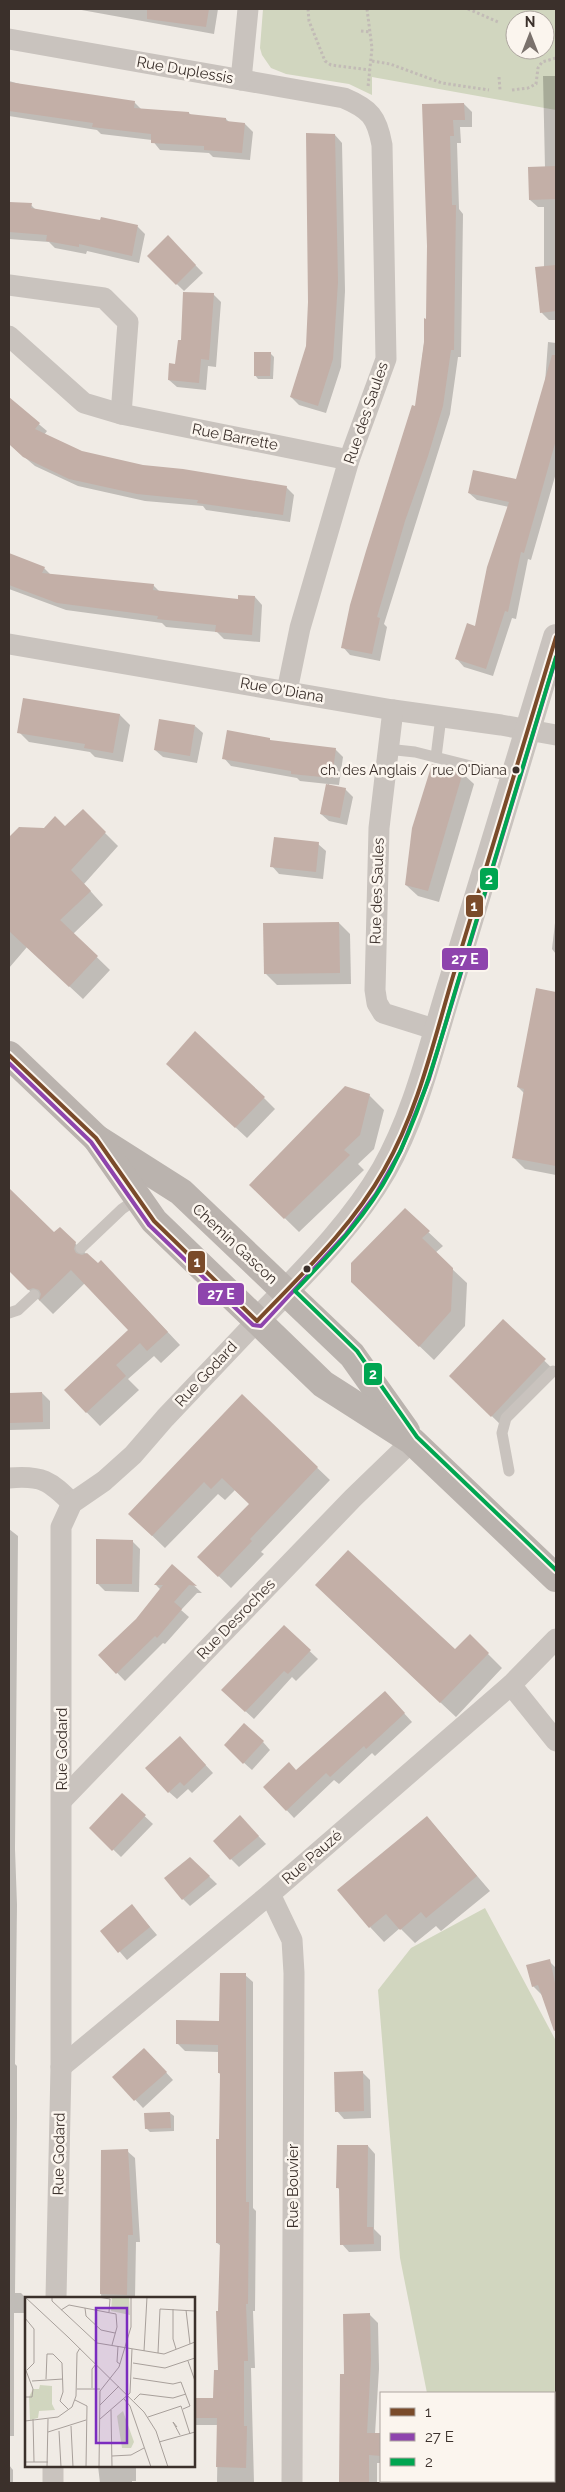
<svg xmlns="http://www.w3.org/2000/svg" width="565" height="2492" font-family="Raleway,sans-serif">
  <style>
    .green { fill: #d1d6bf; fill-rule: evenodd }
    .shadow { fill: #0003 }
    .building { fill: #c3afa7 }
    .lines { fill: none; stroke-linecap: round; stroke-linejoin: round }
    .path { stroke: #c2bbb6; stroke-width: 3; stroke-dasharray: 2.5 2.5; stroke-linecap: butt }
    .service { stroke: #c9c3be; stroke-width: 11 }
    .minor { stroke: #c9c3be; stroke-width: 21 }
    .tertiary { stroke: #c9c3be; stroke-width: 26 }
    .secondary { stroke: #bab3ae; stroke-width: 28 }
    .bus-1-casing { stroke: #fbf5ee; stroke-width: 8 }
    .bus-2-casing { stroke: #fbf5ee; stroke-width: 8 }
    .bus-3-casing { stroke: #fbf5ee; stroke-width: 8 }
    .bus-1 { stroke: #7a4b2a; stroke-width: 4 }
    .bus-2 { stroke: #8e44ad; stroke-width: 4 }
    .bus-3 { stroke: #00a651; stroke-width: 4 }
    .bus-dot { fill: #3b302b; stroke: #fbf5ee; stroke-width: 2 }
    .labels { text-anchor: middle; stroke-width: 5; stroke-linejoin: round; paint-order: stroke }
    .bus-label { font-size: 14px; fill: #3b302b; stroke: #fbf5ee; text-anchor: end }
    .street-label { font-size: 15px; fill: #3b302b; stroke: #fbf5ee }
    .inset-road { fill: none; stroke: #a8a09b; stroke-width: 1 }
    .view { fill: #7b2cbf; fill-opacity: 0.15; stroke: #7b2cbf; stroke-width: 2.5 }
    .inset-edge { fill: none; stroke: #3b302b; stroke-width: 2.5 }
    .line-badge { stroke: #fbf5ee; stroke-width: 2 }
    .badge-label { font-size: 14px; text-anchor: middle; font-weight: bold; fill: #fff }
  </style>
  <rect width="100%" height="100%" fill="#f0ebe5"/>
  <g class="green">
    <path d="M263 9H556V110L372 77V95L349 84 286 74 271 68 262 55 260 48ZM515 20H545V50H515Z"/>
    <path d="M485 1908 556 2041V2483H444V2481H554V2393H427L400 2258 378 1990 411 1948Z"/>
  </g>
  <g class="shadow">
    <path d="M76 9H218L214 34Z"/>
    <path d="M543 76H556V320H549L542 313 544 268V207H538L530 200 545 168Z"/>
    <path d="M9 81 27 86 134 102 142 110 189 113 192 116 226 119 229 122 245 124 253 132 250 160 213 157 209 153 160 150 152 140 101 134 97 130 9 116Z"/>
    <path d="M464 104 472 112V127H460L461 143H457L459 209 463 214 461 357H458L450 414 384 624 387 627 380 661 350 655 343 647 416 407 427 320 428 246 424 106Z"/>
    <path d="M335 135 342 143 345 291 341 367 326 413 299 405 291 397 307 347Z"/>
    <path d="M9 203 31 205 36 210 101 221 102 219 138 227 145 234 139 263 87 251 86 254 55 248 49 242 9 239Z"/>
    <path d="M168 237 203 273 184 291 148 256Z"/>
    <path d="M213 294 221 302 216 367 208 366 206 390 177 387 169 380 176 365 182 342Z"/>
    <path d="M548 342 556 343V473L531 560 528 559 516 619 512 618 493 676 464 667 457 659 476 627 509 507 477 500 469 493 517 480 545 383Z"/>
    <path d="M270 353 274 357 273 379H258L255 375Z"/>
    <path d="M9 399 47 431 44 435 82 453 143 466 286 487 294 495 290 522 206 510 203 506 145 501 78 486 35 466 9 444Z"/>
    <path d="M9 554 44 568 51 575 153 585 160 592 239 600 255 597 262 605 260 642 224 639 217 632 166 627 162 623 66 610 9 589Z"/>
    <path d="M120 715 130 725 123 762 95 757 90 752 29 742 19 732Z"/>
    <path d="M195 726 203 733 197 763 163 757 155 750Z"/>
    <path d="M269 739 272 742 335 749 343 757 339 785 329 784V786L345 789 353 797 347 825 329 821 321 814 328 784 300 781 297 778 231 766 224 758Z"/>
    <path d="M462 773 474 784 439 902 418 896 406 885Z"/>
    <path d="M83 811 118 846 84 884 103 905 73 934 110 970 83 999 27 947 9 968V839L19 828H65Z"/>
    <path d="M318 844 326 851 323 879 279 874 272 866Z"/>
    <path d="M339 923 350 934 351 984 277 985 266 974Z"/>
    <path d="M555 923H556V954L552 949Z"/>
    <path d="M537 989 556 993V1175L525 1169 514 1158 525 1094 518 1087Z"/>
    <path d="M179 1075 264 1098 275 1109 247 1138Z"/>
    <path d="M369 1095 384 1110 374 1149 358 1164 364 1170 299 1232 251 1185Z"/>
    <path d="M9 1190 54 1234 60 1229 98 1265 114 1275 180 1345 161 1363 154 1356 128 1379 139 1390 100 1426 65 1390 130 1331 85 1283 53 1314 9 1270Z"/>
    <path d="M405 1210 443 1246 435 1253 467 1283 465 1326 434 1360 367 1296Z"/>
    <path d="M503 1321 556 1372 503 1427 462 1387Z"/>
    <path d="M42 1393 50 1401V1429L9 1430V1394Z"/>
    <path d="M242 1396 330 1480 261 1552 264 1554 231 1588 199 1557 250 1504 235 1490 225 1500 218 1494 165 1548 142 1526Z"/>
    <path d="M9 1529 18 1536 15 1849 17 1905 15 2064 17 2066V2119L15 2293H21L26 2298V2313H14V2436H9Z"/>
    <path d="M132 1541 140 1549 139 1592 105 1591 97 1583Z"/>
    <path d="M173 1566 202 1593H197L181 1610 189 1617 165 1644 163 1643 125 1681 100 1655 136 1620 161 1590 156 1585Z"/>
    <path d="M331 1600 455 1651 488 1654 502 1668 456 1717Z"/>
    <path d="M284 1627 318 1659 296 1681 292 1677 254 1719 230 1697Z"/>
    <path d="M393 1701 412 1722 375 1756 372 1753 339 1784 334 1780 294 1818 265 1787 296 1772Z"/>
    <path d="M263 1742 270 1750 252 1770 233 1753Z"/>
    <path d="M187 1745 213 1773 192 1793 188 1789 177 1799 169 1792Z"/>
    <path d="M122 1795 153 1824 121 1857 91 1828Z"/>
    <path d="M240 1817 266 1844 239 1867 231 1859Z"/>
    <path d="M427 1817 490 1891 441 1931 436 1926 415 1943 400 1928 384 1942 370 1927Z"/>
    <path d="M190 1858 217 1884 190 1906 183 1899Z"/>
    <path d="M139 1914 157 1935 127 1960 102 1931Z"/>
    <path d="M549 1961 556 1968V2019L549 2012 542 1995 533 1986Z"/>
    <path d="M245 1975 253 1982V2208L256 2211 255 2311H253L255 2368H251L254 2483H217L218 2425H194V2400L215 2399 219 2371 221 2246 217 2243 221 2075 219 2073V2052L185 2051 177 2043 220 2022Z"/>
    <path d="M152 2057 173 2080 143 2108 114 2077Z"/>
    <path d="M362 2072 370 2080 371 2118 344 2119 337 2111Z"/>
    <path d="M170 2113 174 2116V2131L150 2132 146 2128Z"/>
    <path d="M368 2146 375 2154 374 2229 381 2236V2251L349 2252 342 2244 341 2191 338 2188Z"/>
    <path d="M127 2151 135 2158 140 2242H136L135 2298H101L103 2245Z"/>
    <path d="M370 2315 378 2323 379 2369 375 2434H381V2463H377V2483H340L341 2375H345Z"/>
    <path d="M9 2465 13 2470V2483H9Z"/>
    <path d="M98 2466H136V2481H132V2483H100Z"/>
  </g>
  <g class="building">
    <path d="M147 9H209L206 27 147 19Z"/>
    <path d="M9 82 135 101 134 108 189 112V114L226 118V121L245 123 242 153 204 150V146L151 143V134L92 127 93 123 9 111Z"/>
    <path d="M464 103 465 120H453L454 136H450L452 205H456L454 350H451L443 406 428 456 405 521 377 617 380 618 372 654 341 648 350 605 366 551 412 405 415 406 424 342V318L426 319 427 246 422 104Z"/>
    <path d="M306 133 335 134 338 282 333 359 318 406 290 397 306 346 308 302Z"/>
    <path d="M556 166V199L529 200 528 167Z"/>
    <path d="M9 202 32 203 31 208 100 220 101 217 138 225 132 256 79 244V247L46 241 47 235 9 232Z"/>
    <path d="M168 235 196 265 176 285 147 256Z"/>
    <path d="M556 265V311L540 313 535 267Z"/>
    <path d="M183 292 214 293 209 360 201 359 199 383 168 380 169 363 175 364 178 340H181Z"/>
    <path d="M254 352H271L270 376H254Z"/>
    <path d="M552 355H556V440L524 553 521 552 508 612 505 611 486 669 455 659 467 623 475 626 487 567 509 502 468 493 473 470 516 479Z"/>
    <path d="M9 397 40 423 35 429 82 451 143 465 183 469 287 486 283 515 197 503 198 500 137 494 69 479 23 457 9 444Z"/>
    <path d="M9 553 45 567 42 573 154 584 153 590 238 599V595L255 596 252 635 215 632 216 625 157 619 158 616 57 603 9 585Z"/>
    <path d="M23 698 120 714 113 753 84 748 85 744 17 733Z"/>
    <path d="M159 719 195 725 190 756 154 750Z"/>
    <path d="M227 730 270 738V740L336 748 332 778 291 774V771L222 759Z"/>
    <path d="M432 764 463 772 428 891 405 885 412 828Z"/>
    <path d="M326 784 346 788 340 818 320 814Z"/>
    <path d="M83 809 106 832 71 870 91 891 60 920 98 956 69 987 9 931V837L19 827 44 828 55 816 65 826Z"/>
    <path d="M274 837 319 842 316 872 270 867Z"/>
    <path d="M339 922 340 973 264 974 263 923Z"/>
    <path d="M536 988 556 992V1166L512 1158 524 1089 517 1087Z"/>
    <path d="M195 1031 265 1097 235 1128 166 1064Z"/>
    <path d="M345 1086 370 1094 360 1135 344 1150 350 1155 284 1219 249 1185Z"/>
    <path d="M9 1188 54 1232 60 1227 76 1242 74 1249 76 1253 82 1255 87 1253 98 1263 101 1260 168 1332 147 1351 140 1343 116 1365 126 1376 86 1413 64 1390 128 1330 71 1270 39 1301 41 1294 39 1290 33 1288 28 1290 9 1271Z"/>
    <path d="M405 1208 430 1231 422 1238 453 1268 451 1311 419 1347 351 1282V1263Z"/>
    <path d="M503 1319 546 1359 491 1417 449 1376Z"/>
    <path d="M42 1392 43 1422 9 1423V1393Z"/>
    <path d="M242 1394 318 1467 250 1539 252 1541 218 1577 197 1557 249 1504 222 1478 211 1489 204 1482 152 1536 128 1514Z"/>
    <path d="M96 1539 133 1540 132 1584H96Z"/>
    <path d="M348 1550 455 1649 470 1634 489 1653 440 1703 315 1585Z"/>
    <path d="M172 1564 197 1586 189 1585 174 1602 182 1609 157 1638 155 1636 116 1674 98 1655 136 1619 163 1585H154Z"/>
    <path d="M284 1625 311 1650 288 1674 284 1671 245 1712 221 1690Z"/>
    <path d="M385 1691 405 1713 366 1749 364 1746 330 1777 326 1773 286 1811 263 1787 289 1762 296 1770Z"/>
    <path d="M244 1723 264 1741 243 1764 224 1745Z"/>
    <path d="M180 1736 206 1765 184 1786 180 1782 168 1793 145 1768Z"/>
    <path d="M122 1793 146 1815 112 1851 89 1828Z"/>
    <path d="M240 1815 259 1836 230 1860 213 1841Z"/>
    <path d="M427 1816 477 1876 426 1918 421 1912 400 1930 386 1914 369 1928 337 1890Z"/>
    <path d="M190 1857 210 1876 182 1900 164 1878Z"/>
    <path d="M132 1904 150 1927 118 1953 100 1931Z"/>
    <path d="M550 1959 556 1988V2030L554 2031 538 1985 532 1987 526 1965Z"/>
    <path d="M220 1973H246V2202H249L248 2304H246L248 2361H244V2426H247L246 2468 216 2467 217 2418H194V2398H213L214 2370H218L216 2311H218L220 2243H216V2139H219L220 2073H218V2045L176 2044V2020L219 2021Z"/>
    <path d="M144 2048 167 2072 134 2101 112 2077Z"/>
    <path d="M363 2071 364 2111 335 2112 334 2072Z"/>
    <path d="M170 2112 171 2128 145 2129 144 2113Z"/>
    <path d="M337 2145H368L367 2227H373L374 2244 340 2245 339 2188H336Z"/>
    <path d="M128 2149 133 2235H128L127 2295 100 2294 101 2150Z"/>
    <path d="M370 2313 371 2360 367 2433H381V2456L369 2455V2483H339L340 2374H344L343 2314Z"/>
  </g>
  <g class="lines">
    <g class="path">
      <path d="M308 9 309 21 325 61 331 65 370 70"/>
      <path d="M367 9 372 48 368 87"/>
      <path d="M468 9 498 22"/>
      <path d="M361 31 371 32"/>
      <path d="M372 61 390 64 442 83 489 90"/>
      <path d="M499 77 500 90"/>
      <path d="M512 90 528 88 536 84 538 68 542 62 556 58"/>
    </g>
    <g class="service">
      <path d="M387 749 415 752 514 777"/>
      <path d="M436 757 441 717"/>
      <path d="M81 1248 122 1209 138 1198"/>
      <path d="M9 1313 18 1310 34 1295"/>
      <path d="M509 1471 502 1433 506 1418 553 1371"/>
    </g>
    <g class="minor">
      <path d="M9 39 344 98C370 109 377 117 382 145L386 359 349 460 300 628 287 691"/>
      <path d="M241 80 248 9"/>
      <path d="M9 285 104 298 128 322 121 414"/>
      <path d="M9 336 84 403 121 414 349 460"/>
      <path d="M9 644 393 710 501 725 556 735"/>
      <path d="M393 710 379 828 375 990 377 1003 383 1013 437 1030"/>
      <path d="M9 1478C42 1475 50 1481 72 1503"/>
      <path d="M511 1685 556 1741"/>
      <path d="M62 1800 353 1498 412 1441"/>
      <path d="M270 1894 292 1940 294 1973 292 2483"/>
      <path d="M61 2067 270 1894 511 1685 556 1639"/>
      <path d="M56 2298 61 2067V1527L72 1503 104 1481 133 1455 165 1418 257 1321"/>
      <path d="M53 2483V2466"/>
    </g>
    <path class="tertiary" d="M257 1321C302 1274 351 1227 384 1170 417 1112 432 1043 452 980 487 866 521 751 556 637"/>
    <g class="secondary">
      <path d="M9 1055 96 1138 181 1192 265 1272 352 1355 406 1431"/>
      <path d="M96 1138 154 1221 323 1384 412 1441 556 1578"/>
    </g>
    <defs>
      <path id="bus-1" d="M9 1055 96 1138 154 1221 257 1321C302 1274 352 1227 384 1170 419 1109 434 1039 454 973 488 861 522 749 556 637"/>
      <path id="bus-2" d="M9 1063 91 1142 149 1225 253 1325 261 1326 346 1234 376 1194 401 1150 429 1079 556 658"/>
      <path id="bus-3" d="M556 657C524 763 492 869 460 975 440 1041 423 1109 391 1170 367 1216 330 1254 295 1291L357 1351 417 1437 556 1570"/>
    </defs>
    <use href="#bus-1" class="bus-1-casing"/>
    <use href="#bus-2" class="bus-2-casing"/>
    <use href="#bus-3" class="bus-3-casing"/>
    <use href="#bus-1" class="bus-1"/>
    <use href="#bus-2" class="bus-2"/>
    <use href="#bus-3" class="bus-3"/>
  </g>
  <g class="bus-dot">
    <circle cx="516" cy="770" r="4.5"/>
    <circle cx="307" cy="1269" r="4.5"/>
  </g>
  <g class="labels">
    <g class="bus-label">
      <text x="507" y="775">ch. des Anglais / rue O'Diana</text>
    </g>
    <g class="street-label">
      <text transform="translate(185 70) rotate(10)" y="5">Rue Duplessis</text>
      <text transform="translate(366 413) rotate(-71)" y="5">Rue des Saules</text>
      <text transform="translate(235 437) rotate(11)" y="5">Rue Barrette</text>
      <text transform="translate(282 690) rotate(10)" y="5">Rue O'Diana</text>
      <text transform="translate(377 891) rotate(-88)" y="5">Rue des Saules</text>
      <text transform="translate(235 1244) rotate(43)" y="5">Chemin Gascon</text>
      <text transform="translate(206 1374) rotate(-47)" y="5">Rue Godard</text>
      <text transform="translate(236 1619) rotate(-46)" y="5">Rue Desroches</text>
      <text transform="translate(62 1749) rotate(-90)" y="5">Rue Godard</text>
      <text transform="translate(312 1857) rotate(-41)" y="5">Rue Pauzé</text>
      <text transform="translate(59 2154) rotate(-89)" y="5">Rue Godard</text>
      <text transform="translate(293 2186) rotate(-90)" y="5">Rue Bouvier</text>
    </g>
  </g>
  <g transform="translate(25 2297)">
    <rect width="170" height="170" fill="#f0ebe5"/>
    <path d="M87 0H104L105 18 86 14ZM15 88 27 89V107L30 113 14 114 13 121 5 123 4 100 8 92H14ZM98 114 109 145 106 151H97L92 119Z" fill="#d1d6bf"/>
    <path class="inset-road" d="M0 0 43 40M27 0V4L72 46 139 57 170 45M73 0 85 2 84 15M60 11 61 19 76 33 90 36M148 12V42L151 52M36 13 44 8 91 17 92 30 87 48M161 13 165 47M0 21 9 32V66L2 73M43 40 119 115 131 134 143 170M93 49 92 65 95 67M119 54 122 0M133 56 135 12 170 14M22 57H28L37 66 38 95 35 104 44 113M163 64 170 84M108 66 140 71 170 61M0 71 8 92 7 100H0M108 81 148 87 156 85M21 82 22 57M7 84 38 82M156 85 165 109 158 112M67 91V72L71 67M52 92H75M99 102 105 109 126 170M50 103 62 109 61 170M109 103 115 97 148 101 161 97M75 108 94 89M86 113 87 170M123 120 156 109 165 137M8 122 9 165M75 122 105 96 107 52M0 124 33 120 47 110 51 99 52 56 55 51M46 129 48 170M152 130 148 125 155 138M34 134 36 170M23 135 61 123M134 145 170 135M87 159 106 158 119 151M0 165H23M22 170 23 122M74 170 75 94 94 70 106 30V0"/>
    <path class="view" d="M71 11H102V146H71Z"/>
    <rect width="170" height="170" class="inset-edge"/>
  </g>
  <g class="line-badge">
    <rect x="479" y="867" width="20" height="24" rx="5" fill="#00a651"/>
    <rect x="465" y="894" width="19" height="24" rx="5" fill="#7a4b2a"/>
    <rect x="441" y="947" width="48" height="24" rx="5" fill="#8e44ad"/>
    <rect x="187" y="1250" width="19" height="24" rx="5" fill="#7a4b2a"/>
    <rect x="197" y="1282" width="48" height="24" rx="5" fill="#8e44ad"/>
    <rect x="363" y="1362" width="20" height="24" rx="5" fill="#00a651"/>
  </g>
  <g class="badge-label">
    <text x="489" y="884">2</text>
    <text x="474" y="911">1</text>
    <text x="465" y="964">27 E</text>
    <text x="197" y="1267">1</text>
    <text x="221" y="1299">27 E</text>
    <text x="373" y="1379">2</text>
  </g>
  <rect width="565" height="2492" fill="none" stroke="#3b302b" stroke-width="20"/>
  <rect x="380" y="2392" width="175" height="90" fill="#fbf5ee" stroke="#aea6a0"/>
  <rect x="390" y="2408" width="25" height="8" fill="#7a4b2a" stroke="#aea6a0"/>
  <text x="425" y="2417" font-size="15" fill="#3b302b">1</text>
  <rect x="390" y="2433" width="25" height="8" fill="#8e44ad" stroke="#aea6a0"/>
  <text x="425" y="2442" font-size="15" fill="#3b302b">27 E</text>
  <rect x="390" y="2458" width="25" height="8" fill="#00a651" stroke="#aea6a0"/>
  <text x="425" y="2467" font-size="15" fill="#3b302b">2</text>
  <g transform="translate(530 35)"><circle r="24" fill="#fbf5ee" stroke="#aea6a0"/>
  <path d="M0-4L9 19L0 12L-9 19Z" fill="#7a716c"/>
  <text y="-8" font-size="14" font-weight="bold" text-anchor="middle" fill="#3b302b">N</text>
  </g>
</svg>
